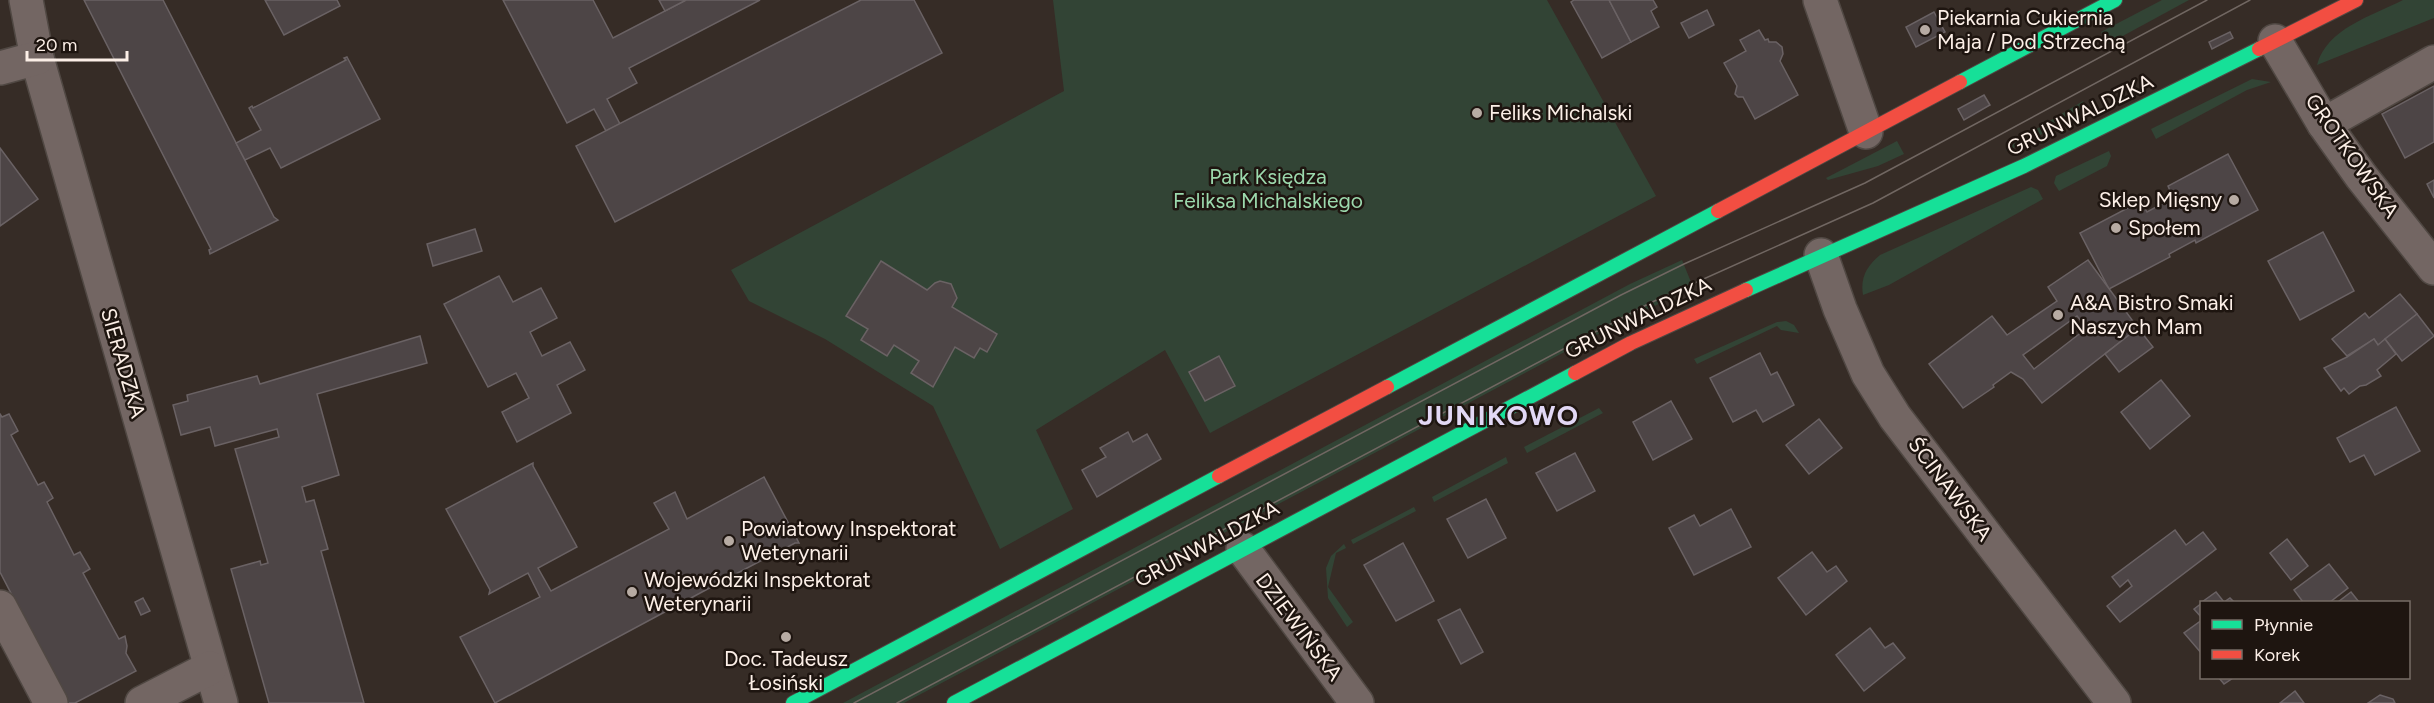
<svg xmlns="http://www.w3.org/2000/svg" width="2434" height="703" font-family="Figtree,sans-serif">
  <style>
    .green { fill: #324435 }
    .building { fill: #4d4546; stroke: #6a6264; stroke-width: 1.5; fill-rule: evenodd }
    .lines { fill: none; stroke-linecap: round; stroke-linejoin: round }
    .street-casing { stroke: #504843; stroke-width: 36 }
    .fast-casing { stroke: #504843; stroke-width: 16 }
    .jam-casing { stroke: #504843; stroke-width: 16 }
    .street { stroke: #736663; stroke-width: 33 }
    .fast { stroke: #16e098; stroke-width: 14 }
    .jam { stroke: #f24e42; stroke-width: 14 }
    .tram { stroke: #716762; stroke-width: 1.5 }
    .poi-dot { fill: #b7aba3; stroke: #1e1510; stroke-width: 2 }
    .labels { text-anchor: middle; stroke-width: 5; stroke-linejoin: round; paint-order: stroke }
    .poi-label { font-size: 21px; fill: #fcefe7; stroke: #1e1510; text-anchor: start }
    .street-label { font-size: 21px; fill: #fcefe7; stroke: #1e1510 }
    .park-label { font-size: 21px; fill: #9cd9ad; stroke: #1e1510 }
    .district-label { font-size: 27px; font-weight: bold; letter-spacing: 1.5px; fill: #e2d8f5; stroke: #1e1510 }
  </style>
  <rect width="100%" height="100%" fill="#362c26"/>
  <g class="green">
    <path d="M1053 0H1547L1656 196 1210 433 1165 350 1036 430 1073 509 1000 549 933 406 825 339 749 301 731 270 1064 91Z"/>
    <path d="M2162 0H2189L2108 44 2101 32Z"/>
    <path d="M2403 0H2434V18L2317 65C2327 28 2372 16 2403 0Z"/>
    <path d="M2252 79 2271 82 2247 90 2156 139 2151 129Z"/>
    <path d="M2083 101 2088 112 2007 151 2006 149 2033 131Z"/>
    <path d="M1897 141 1904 154 1878 166 1828 180 1826 178Z"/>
    <path d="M2109 151 2111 156 2107 166 2059 191 2054 183 2056 176Z"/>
    <path d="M2031 187 2038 190 2043 199 1889 285 1863 295C1860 277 1867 266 1880 255Z"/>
    <path d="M1682 260 1693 287 1602 332 904 703H843L1630 284Z"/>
    <path d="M1786 321 1794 325 1799 333 1781 330 1777 326 1697 364 1694 359 1777 322Z"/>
    <path d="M1599 408 1603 413 1527 453 1524 447Z"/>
    <path d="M1506 457 1508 463 1434 502 1432 497Z"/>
    <path d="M1414 507 1416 511 1353 544 1351 540Z"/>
    <path d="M1344 544 1346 548 1336 553 1328 587 1353 622 1347 627 1328 598 1326 568 1331 556Z"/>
  </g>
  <g class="building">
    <path d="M84 0H163L274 217 278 220 210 254 209 250 211 249Z"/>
    <path d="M265 0H337L340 6 284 35Z"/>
    <path d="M503 0H593L613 38 686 0H760L629 68 637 83 607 99 620 124 606 131 594 109 567 123Z"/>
    <path d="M659 0H686L665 11Z"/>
    <path d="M861 0H914L942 53 615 222 576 146Z"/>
    <path d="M1574 0H1609L1631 42 1602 58 1571 2Z"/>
    <path d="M1609 0H1653L1657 7 1651 11 1659 27 1631 42Z"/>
    <path d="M1707 10 1714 25 1689 38 1681 23Z"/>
    <path d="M1934 12 1945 32 1916 47 1906 27Z"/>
    <path d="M1759 30 1765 40 1768 39 1769 42H1776L1782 47 1783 54 1780 61 1798 95 1755 119 1743 97H1738L1735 94 1737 86 1724 63 1746 51 1740 40Z"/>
    <path d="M2230 32 2233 38 2212 49 2209 42Z"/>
    <path d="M347 57 380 119 281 168 270 148 245 160 236 143 261 130 249 108 252 106 253 108 346 60 344 58Z"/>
    <path d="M2434 86V142L2405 158 2382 114Z"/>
    <path d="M1984 95 1990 105 1964 120 1958 109Z"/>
    <path d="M0 148 38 199 0 226Z"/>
    <path d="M2228 154 2258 210 2196 243 2195 240 2169 254 2170 257 2109 289 2080 233 2141 201 2147 212 2173 198 2168 186Z"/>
    <path d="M2434 180V198L2427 184Z"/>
    <path d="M475 229 482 251 433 266 427 244Z"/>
    <path d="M2323 232 2354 291 2300 320 2268 261Z"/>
    <path d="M2088 260 2138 328 2042 403 2023 379 2011 372 1993 385 1994 387 1963 408 1929 364 1992 316 2007 335 2057 301 2048 287ZM2077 316 2087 328 2034 369 2023 355Z"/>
    <path d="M881 261 927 290 935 283 940 281 951 284 957 298 952 307 997 334 987 352 980 348 974 358 955 347 933 387 911 373 919 361 894 345 887 356 861 340 868 329 846 316Z"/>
    <path d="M499 276 513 302 541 288 557 318 530 332 542 356 570 342 585 370 557 385 571 413 517 442 502 412 529 398 516 373 488 387 444 304Z"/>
    <path d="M2400 294 2417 314 2378 345 2374 339 2347 356 2332 339 2365 313 2369 318Z"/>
    <path d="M2417 314 2434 336 2402 361 2385 339Z"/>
    <path d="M2138 328 2153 347 2119 372 2105 354Z"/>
    <path d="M420 336 427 363 317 394 339 475 302 487 306 502 314 500 328 549 321 551 364 703H269L231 569 260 561 261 565 268 563 235 449 279 437 277 429 215 446 210 427 181 435 173 405 188 401 187 395 257 376 260 384Z"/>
    <path d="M2374 339 2378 345 2385 339 2396 354 2377 370 2381 376 2366 385 2360 386 2349 394 2344 388 2341 391 2324 368 2347 357Z"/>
    <path d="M1760 353 1771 375 1777 372 1794 405 1763 422 1756 410 1733 422 1710 378Z"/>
    <path d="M1219 356 1235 386 1205 401 1189 372Z"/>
    <path d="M2161 380 2190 416 2150 449 2121 412Z"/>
    <path d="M1671 401 1692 439 1653 460 1633 422Z"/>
    <path d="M2396 407 2420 451 2375 475 2364 455 2350 462 2337 438Z"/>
    <path d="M0 414 2 417 9 414 18 431 11 435 38 485 44 482 53 498 47 502 74 555 80 552 90 569 83 573 119 639 125 636 127 646 126 653 136 671 75 703H68L0 572Z"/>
    <path d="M1819 419 1842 448 1809 474 1786 445Z"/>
    <path d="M1128 432 1133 442 1147 434 1161 459 1097 497 1082 470 1106 457 1100 448Z"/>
    <path d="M1575 453 1595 491 1557 511 1536 473Z"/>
    <path d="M533 463V466L577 547 538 568 551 591 669 529 654 503 675 492 687 519 764 477 799 543H795L730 577 495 703 460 637 540 597 528 573 489 594 490 590 446 509Z"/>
    <path d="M1486 499 1506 538 1468 558 1447 519Z"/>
    <path d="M1731 509 1751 547 1694 575 1669 528 1694 515 1700 526Z"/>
    <path d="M2175 530 2186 545 2203 532 2216 549 2120 622 2107 606 2132 586 2128 580 2120 587 2112 577Z"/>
    <path d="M2287 539 2308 566 2291 580 2270 553Z"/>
    <path d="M1403 543 1434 601 1396 621 1364 565Z"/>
    <path d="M1812 552 1827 572 1836 566 1847 581 1806 615 1778 578Z"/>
    <path d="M2329 564 2348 588 2330 602H2303L2294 590Z"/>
    <path d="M2216 592 2224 602 2230 598 2234 602H2202Z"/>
    <path d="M2351 592 2359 602H2338Z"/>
    <path d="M143 598 150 611 141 615 135 602Z"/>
    <path d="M2202 603V618L2194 609Z"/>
    <path d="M1460 609 1483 652 1461 664 1438 620Z"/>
    <path d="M2202 620V654L2184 633Z"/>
    <path d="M1870 628 1885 648 1893 643 1905 658 1864 691 1836 655Z"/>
    <path d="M2219 678H2233L2224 684Z"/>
    <path d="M2295 691 2304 703H2280Z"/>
    <path d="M2380 695 2393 699 2395 703H2368Z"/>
  </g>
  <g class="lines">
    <defs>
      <g id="street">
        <path d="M26 0 37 58 221 703"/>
        <path d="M1820 0 1866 132"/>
        <path d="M2275 41 2324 124 2361 176 2434 268"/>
        <path d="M0 68 37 58"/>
        <path d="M2324 124 2434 62"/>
        <path d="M1821 255 1840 309 1868 374 1895 417 2114 703"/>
        <path d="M1243 549 1357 703"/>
        <path d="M0 607 51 703"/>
        <path d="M142 703 210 668"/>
      </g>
      <g id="fast">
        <path d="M1960 82 2115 0"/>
        <path d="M1746 290 2024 166 2259 49"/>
        <path d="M1387 387 1718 211"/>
        <path d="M793 703 1219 476"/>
        <path d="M954 703 1575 373"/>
      </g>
      <g id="jam">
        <path d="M2259 49 2356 0"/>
        <path d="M1718 211 1960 82"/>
        <path d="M1575 373 1631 343 1746 290"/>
        <path d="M1219 476 1387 387"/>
      </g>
    </defs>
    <use href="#street" class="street-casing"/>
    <use href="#fast" class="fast-casing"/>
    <use href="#jam" class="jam-casing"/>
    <use href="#street" class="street"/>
    <use href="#fast" class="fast"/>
    <use href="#jam" class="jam"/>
    <g class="tram">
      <path d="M854 703 1621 295 1684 264 1865 183 2207 0"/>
      <path d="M897 703 1650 303 1873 203 2250 0"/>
    </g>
  </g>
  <g class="poi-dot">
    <circle cx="1925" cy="30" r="6"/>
    <circle cx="1477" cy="113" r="6"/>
    <circle cx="2234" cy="200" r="6"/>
    <circle cx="2116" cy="228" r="6"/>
    <circle cx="2058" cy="315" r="6"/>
    <circle cx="729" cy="541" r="6"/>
    <circle cx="632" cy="592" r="6"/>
    <circle cx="786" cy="637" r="6"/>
  </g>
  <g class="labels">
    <g class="poi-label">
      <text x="1937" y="25">Piekarnia Cukiernia<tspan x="1937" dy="24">Maja / Pod Strzechą</tspan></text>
      <text x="1489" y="120">Feliks Michalski</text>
      <text x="2222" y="207" text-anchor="end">Sklep Mięsny</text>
      <text x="2128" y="235">Społem</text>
      <text x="2070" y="310">A&amp;A Bistro Smaki<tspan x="2070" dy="24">Naszych Mam</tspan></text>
      <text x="741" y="536">Powiatowy Inspektorat<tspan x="741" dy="24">Weterynarii</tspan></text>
      <text x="644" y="587">Wojewódzki Inspektorat<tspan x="644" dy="24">Weterynarii</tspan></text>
      <text x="786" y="666" text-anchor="middle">Doc. Tadeusz<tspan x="786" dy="24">Łosiński</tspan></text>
    </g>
    <g class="street-label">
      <text transform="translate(2080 115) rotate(-26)" y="7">GRUNWALDZKA</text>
      <text transform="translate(2352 156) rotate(55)" y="7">GROTKOWSKA</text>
      <text transform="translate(1638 318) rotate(-26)" y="7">GRUNWALDZKA</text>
      <text transform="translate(123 363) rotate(74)" y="7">SIERADZKA</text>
      <text transform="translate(1950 489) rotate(53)" y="7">ŚCINAWSKA</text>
      <text transform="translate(1207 544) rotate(-28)" y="7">GRUNWALDZKA</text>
      <text transform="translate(1299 627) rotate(53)" y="7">DZIEWIŃSKA</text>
    </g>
    <g class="park-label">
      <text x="1268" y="184">Park Księdza<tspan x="1268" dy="24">Feliksa Michalskiego</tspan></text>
    </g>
    <g class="district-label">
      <text x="1499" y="425">JUNIKOWO</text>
    </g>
  </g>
  <rect x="2200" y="601" width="210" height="78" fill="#1e1510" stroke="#776c66" stroke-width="1.5"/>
  <rect x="2212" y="620" width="30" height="9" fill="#16e098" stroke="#776c66" stroke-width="1.5"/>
  <text x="2254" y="631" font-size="18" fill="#fcefe7">Płynnie</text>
  <rect x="2212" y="650" width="30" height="9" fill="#f24e42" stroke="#776c66" stroke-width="1.5"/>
  <text x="2254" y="661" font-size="18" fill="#fcefe7">Korek</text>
  <path d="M27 51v9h100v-9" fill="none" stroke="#fcefe7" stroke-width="3"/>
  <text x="36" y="51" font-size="18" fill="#fcefe7" stroke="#1e1510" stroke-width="4.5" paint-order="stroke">20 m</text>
</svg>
